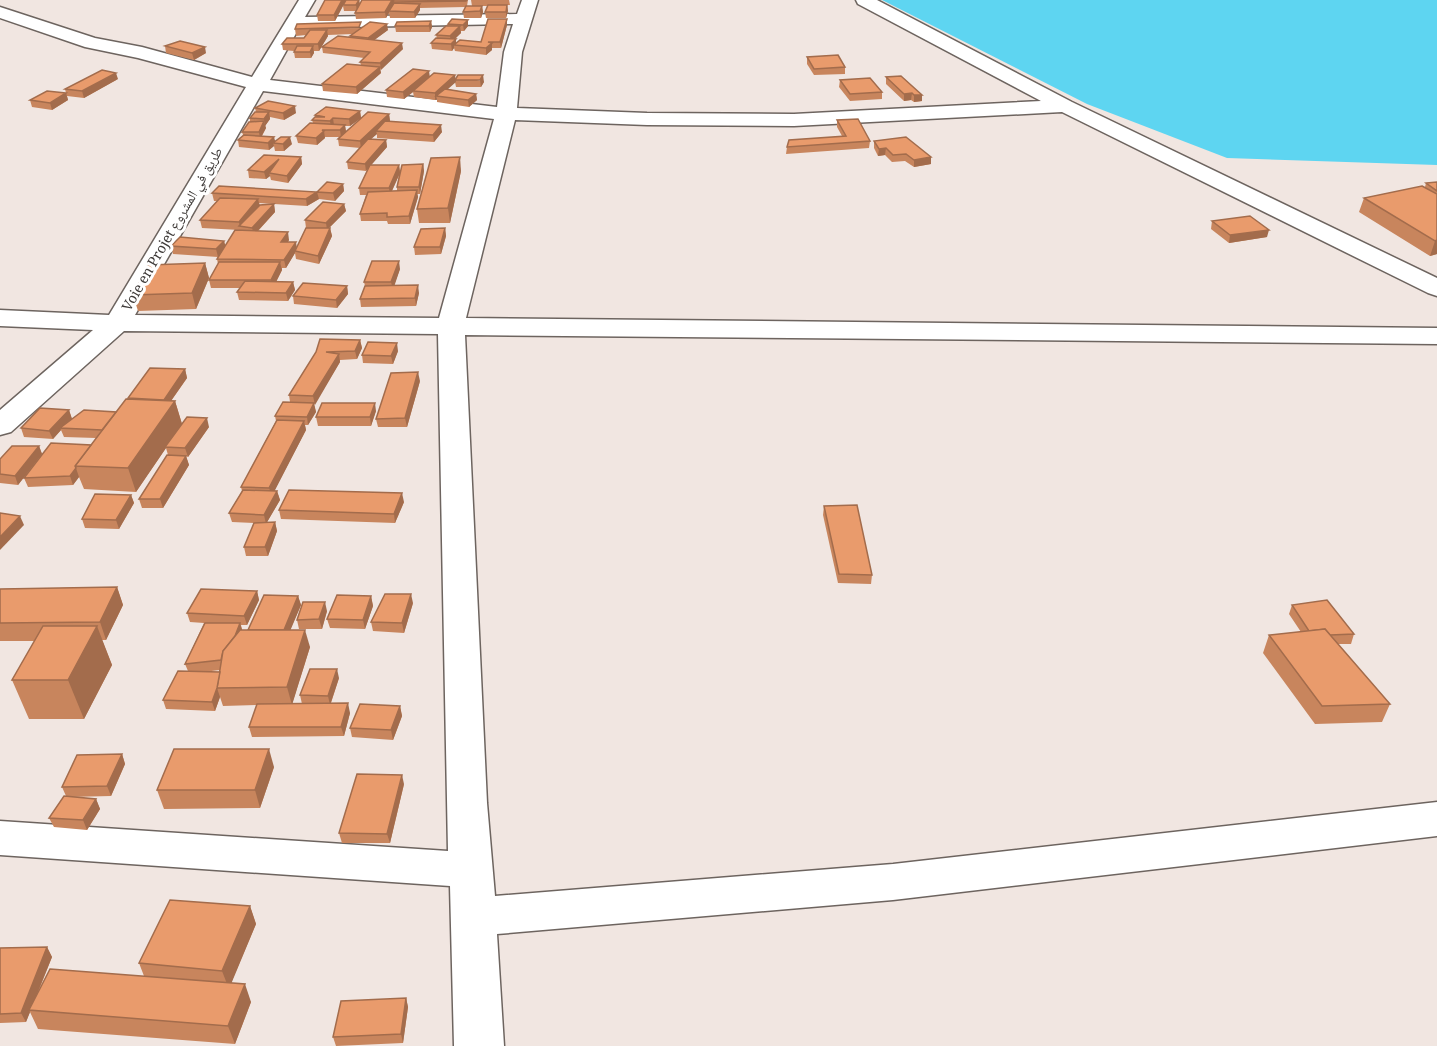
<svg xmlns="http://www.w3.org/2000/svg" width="1437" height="1046" font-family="Georgia,'Noto Naskh Arabic',serif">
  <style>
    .water { fill: #5ed5f1 }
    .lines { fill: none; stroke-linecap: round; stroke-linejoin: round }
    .street-casing { stroke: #6d645f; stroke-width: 3 }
    .street { fill: #fff; fill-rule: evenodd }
    .wall { fill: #c8855d; fill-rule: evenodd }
    .shaded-wall { fill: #a36c4c }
    .building { fill: #e99b6c; stroke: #a36c4c; stroke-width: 1.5 }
    .labels { text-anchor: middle; stroke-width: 6; stroke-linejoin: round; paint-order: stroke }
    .far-street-label { font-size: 14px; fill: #3e3a38; stroke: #fff }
  </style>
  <rect width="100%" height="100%" fill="#f1e6e1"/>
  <path class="water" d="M882 0H1437V165L1227 158 1087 104Z"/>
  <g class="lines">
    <defs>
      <path id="street" d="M299 0H315L305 17 517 14 522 0H538L522 52 517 108 647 113 794 114 1041 101 858 4 856 0H877L1072 102 1437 278V296L1428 293 1062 112 794 126 647 125 515 120 466 318 1437 328V344L465 335 487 803 495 896 893 864 1437 802V836L893 900 497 934 504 1046H454L450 886 0 855V821L448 851 438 334 124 331 11 432 0 435V410L93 330 0 326V310L109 315 246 87 138 58 85 47 0 18V7L95 38 142 47 252 77ZM513 24 504 52 497 107 270 80 299 28ZM263 91 494 119 439 318 135 315Z"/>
    </defs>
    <use href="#street" class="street-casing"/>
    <use href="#street" class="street"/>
  </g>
  <g class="wall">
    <path d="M359 0 360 4 362 0H468L467 6H472L471 0H509L510 5H507L508 11 506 18H486L485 12 488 6H482L483 12 481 18H464L463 12 465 7 420 8V10L415 18H390L389 13 386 18 356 19 355 13 356 11H344L343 6 335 21H318L317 15Z"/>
    <path d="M468 20V26L464 31H461V33L454 39H456V43L481 42 507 25 501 48H492V50L486 55 455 51 454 48 452 51 432 49 431 43 437 38 436 35 448 26V24Z"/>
    <path d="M431 21 432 27 430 32H396L395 26Z"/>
    <path d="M362 28 388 30 374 40 403 49 380 70 381 73 357 94 323 91 322 84 361 65 360 62 364 58 323 53 322 47 350 38V36L353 34 328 35V36L319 51H314V53L311 58H295L294 52V51L283 50 282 44 304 38 306 35 296 36 295 29Z"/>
    <path d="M165 46 206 53 194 60 166 53Z"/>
    <path d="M807 57 845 67V74L814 75 807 64Z"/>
    <path d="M455 75V80L458 75 484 82 481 87H456L455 82 447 89 476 94 477 100 469 107 437 102V99L435 100 414 97 413 92 404 99 387 97 386 90 430 76Z"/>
    <path d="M886 77 922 95V101L914 102 911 100 904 101 886 84Z"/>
    <path d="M118 79 84 98 67 96 68 100 52 110 32 107 30 100 66 93 65 89Z"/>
    <path d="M840 80 882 92V99L850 101 839 87Z"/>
    <path d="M255 108 296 113 284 120 270 117V119L265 126 266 128 262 136 275 142 292 144 284 151H275L274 146 269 150 239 147 238 140 243 135 242 132 250 122V118L256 112Z"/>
    <path d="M360 111 361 118 350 126H345L346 131 389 114 390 121 442 132 434 142 377 138V134L370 139 386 140 387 147 371 165H399L400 171 423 164 424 171 420 194H417L418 197 410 224H388L387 221H361L360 214 366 195H360L359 188 369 167 366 171 348 169 347 162 360 148 339 146 338 139 339 137H325V138L317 145 298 143 296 136 313 123 312 120 315 117V115ZM399 175 397 187V191H392Z"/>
    <path d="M837 120 870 141 869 148 786 154 787 147 842 136 837 127Z"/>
    <path d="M874 141 931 164 914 167 905 161 892 162 885 155 878 156 874 148Z"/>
    <path d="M301 157 302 164 288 183 271 180 270 176 266 179 249 178 248 170Z"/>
    <path d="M461 171 450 223H419L417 209Z"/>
    <path d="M1437 182V254L1430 256 1359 212 1364 198 1425 187 1426 183Z"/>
    <path d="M343 184 344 191 335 201 319 199 307 206 274 204 275 212 258 231 289 240 288 242 297 247 306 228 305 220 344 204 346 211 329 228H330L332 236 319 264 296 259 295 253 286 268H282V270L276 282H293L295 290 288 301 239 300 237 292 240 288H211L209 280 218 264 217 259 218 257 173 254 171 246 224 241 225 246 240 231V230L202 228 200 220 217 201H214L212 193 317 192ZM259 203 273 204 260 205Z"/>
    <path d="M1212 221 1267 237 1229 243 1211 229Z"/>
    <path d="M445 228 446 236 441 254 415 255 414 247Z"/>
    <path d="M205 263 209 278 196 309 138 311 133 295Z"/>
    <path d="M400 269 394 285 419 293 416 306 361 307 360 299 365 286 364 282Z"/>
    <path d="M347 286 348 294 337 308 294 304 293 296Z"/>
    <path d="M360 340 362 348 357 359 340 360V362L314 405 316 412 308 425H305L306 430 274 491H277L280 500 267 522H275L277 531 268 556H246L244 547 254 523 232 522 229 513 242 491 241 487 276 421 275 416 290 402 289 395 316 352Z"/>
    <path d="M398 351 393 364 363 363 362 355Z"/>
    <path d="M185 369 187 378 171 401H175L182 424 209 427 188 457 186 456 189 465 163 508H142L139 499 168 455 166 448 136 492 84 489 79 477 73 485 28 487 24 478 91 445 96 438 64 437 61 430 53 439 24 437 21 428 69 410 72 419 69 422 116 412 128 399Z"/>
    <path d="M420 381 407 427H378L376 419Z"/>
    <path d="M376 411 371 426H318L316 417Z"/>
    <path d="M39 446 42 454 18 485 0 483V459Z"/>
    <path d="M131 495 134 503 119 529 85 528 82 519Z"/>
    <path d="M404 502 395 523 281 519 279 510Z"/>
    <path d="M824 506 872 575 871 584 838 583 823 515Z"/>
    <path d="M117 587 123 605 106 640H102L112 665 84 719H29L12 680 35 641H0V589Z"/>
    <path d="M257 591 259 600 247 625H241L242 630H248L298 596 301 605 290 630 310 647 292 704H302L300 695 339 678 331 703 350 713 344 736 252 737 249 727 257 705 223 706 220 697 215 711 166 709 163 700 188 671 185 664 204 623 190 622 187 613ZM220 670V672H203Z"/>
    <path d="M371 596 373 606 365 629 330 628 327 619Z"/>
    <path d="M413 603 404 633 373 631 371 622Z"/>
    <path d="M1292 605 1354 634 1351 644H1338L1390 704 1382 722 1315 724 1263 653 1269 635 1301 632 1289 614Z"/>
    <path d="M327 611 322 629H299L297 620Z"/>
    <path d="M400 706 402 716 393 740 352 737 350 728Z"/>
    <path d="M122 754 125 764 111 796 70 797 96 799 100 809 87 830 54 827 49 818 66 796 62 787Z"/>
    <path d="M274 767 260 808 164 809 157 790Z"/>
    <path d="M404 784 390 843H342L339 833Z"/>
    <path d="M250 906 256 924 231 983 251 1002 235 1044 38 1029 30 1012 26 1022 0 1023V948L47 947 52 957 37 995 144 976 139 963Z"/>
    <path d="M406 998 408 1007 403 1043 336 1046 333 1037Z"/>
  </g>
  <g class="shaded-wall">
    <path d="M342 0H346L335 21 334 15Z"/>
    <path d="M359 0 360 5 357 11 356 5Z"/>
    <path d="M392 0H393L394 4 389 11V13L386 18 385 12Z"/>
    <path d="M420 4V10L415 18 414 12Z"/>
    <path d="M507 5 508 11 506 18V12Z"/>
    <path d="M482 6 483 12 481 18 480 11Z"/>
    <path d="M507 19V25L501 48 500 42Z"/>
    <path d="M468 20V26L464 31 463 25Z"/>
    <path d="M431 21 432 27 430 32 429 26Z"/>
    <path d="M387 24 388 30 369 44 368 38Z"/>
    <path d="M460 26 461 33 451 43 450 36Z"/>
    <path d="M327 30 328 36 319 51 318 44Z"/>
    <path d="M456 39V45H454V48L452 51 451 44Z"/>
    <path d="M402 43 403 49 381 70 380 63Z"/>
    <path d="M492 43V50L486 55V48Z"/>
    <path d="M313 46 314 53 311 58 310 52Z"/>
    <path d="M205 47 206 53 194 60 192 53Z"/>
    <path d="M380 67 381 73 357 94 356 87Z"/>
    <path d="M429 71 430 78 413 91V92L404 99 403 92Z"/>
    <path d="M116 73 118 79 84 98 82 91Z"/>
    <path d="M455 75 456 82 440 96H436L437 99 435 100V93Z"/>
    <path d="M483 75 484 82 481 87 480 80Z"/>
    <path d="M66 93 68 100 52 110 50 103Z"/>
    <path d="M912 93 911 100 904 101V94Z"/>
    <path d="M476 94 477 100 469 107 468 100Z"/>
    <path d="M914 95H922V101L914 102Z"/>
    <path d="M295 106 296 113 284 120 283 113Z"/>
    <path d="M360 111 361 118 350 126 349 119Z"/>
    <path d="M269 112 270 119 265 126 264 119Z"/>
    <path d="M389 114 390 121 376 131 377 134 361 148 360 141Z"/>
    <path d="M333 118 334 125 331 128 330 121Z"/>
    <path d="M264 121 266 128 260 139 259 132Z"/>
    <path d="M345 125 346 132 341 137 340 130Z"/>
    <path d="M441 125 442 132 434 142 433 135Z"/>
    <path d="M324 131 325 138 317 145 316 138Z"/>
    <path d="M274 137 276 144 273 143 274 146 269 150 268 143Z"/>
    <path d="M290 137 292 144 284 151 283 144Z"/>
    <path d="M386 140 387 147 366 171 365 164Z"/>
    <path d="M886 148 885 155 878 156 879 149Z"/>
    <path d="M301 157 302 164 288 183 287 176Z"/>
    <path d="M460 157 461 171 450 223 448 208Z"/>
    <path d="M931 157V164L914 167V160Z"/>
    <path d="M279 159 269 173 270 176 266 179 264 172Z"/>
    <path d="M423 164 424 171 420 194 419 187Z"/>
    <path d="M399 165 400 173 390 195 389 188Z"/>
    <path d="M343 184 344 191 335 201 333 193Z"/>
    <path d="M417 190 418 197 410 224 409 216Z"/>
    <path d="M317 192 319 199 307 206 306 199Z"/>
    <path d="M258 199 260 207 240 227 239 222Z"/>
    <path d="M274 204 275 212 254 235 252 228Z"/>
    <path d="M344 204 346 211 327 230 326 223Z"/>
    <path d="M330 228 332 236 319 264 318 256Z"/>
    <path d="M445 228 446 236 441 254 440 247Z"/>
    <path d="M1269 230 1267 237 1229 243 1230 235Z"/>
    <path d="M288 232 289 240 283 249 281 242Z"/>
    <path d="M1437 240V254L1430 256 1435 241Z"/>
    <path d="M224 241 226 248 218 257 216 249Z"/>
    <path d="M296 242 297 249 295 251V253L286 268 284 260Z"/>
    <path d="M399 261 400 269 393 290 391 282Z"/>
    <path d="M280 262 282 270 273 288 271 280Z"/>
    <path d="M205 263 209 278 196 309 192 293Z"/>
    <path d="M293 282 295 290 288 301 286 293Z"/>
    <path d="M418 285 419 293 416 306 415 298Z"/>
    <path d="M347 286 348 294 337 308 336 300Z"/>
    <path d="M360 340 362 348 357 359 355 351Z"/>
    <path d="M397 343 398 351 393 364 391 356Z"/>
    <path d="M339 354 340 362 315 405 313 396Z"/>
    <path d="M185 369 187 378 166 408 164 400Z"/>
    <path d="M418 372 420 381 407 427 405 418Z"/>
    <path d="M175 401 182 424 165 447 166 448 136 492 128 468Z"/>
    <path d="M314 403 316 412 308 425 307 417Z"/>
    <path d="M375 403 376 411 371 426 370 417Z"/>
    <path d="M69 410 72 419 63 428H60L61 430 53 439 49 431Z"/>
    <path d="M207 418 209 427 188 457 185 448Z"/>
    <path d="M304 421 306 430 272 496 269 488Z"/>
    <path d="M39 446 42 454 18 485 15 476Z"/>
    <path d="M186 456 189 465 163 508 160 499Z"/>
    <path d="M76 468 79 477 73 485 70 476Z"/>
    <path d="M277 491 280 500 266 524 264 515Z"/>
    <path d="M402 493 404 502 395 523 394 514Z"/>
    <path d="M131 495 134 503 119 529 116 520Z"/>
    <path d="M20 516 24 525 0 550V537Z"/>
    <path d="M275 522 277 531 268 556 265 547Z"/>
    <path d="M117 587 123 605 106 640 100 622Z"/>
    <path d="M257 591 259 600 247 625 244 616Z"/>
    <path d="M411 594 413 603 404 633 402 623Z"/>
    <path d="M298 596 301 605 285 643 282 634Z"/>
    <path d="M371 596 373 606 365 629 363 620Z"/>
    <path d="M325 602 327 611 322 629 319 619Z"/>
    <path d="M240 623 243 633 226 659Z"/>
    <path d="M97 626 112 665 84 719 68 680Z"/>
    <path d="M305 630 310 647 292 705 287 687Z"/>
    <path d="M337 669 339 678 330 705 328 696Z"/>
    <path d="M217 688 220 697 215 711 212 702Z"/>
    <path d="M348 703 350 713 344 736 341 727Z"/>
    <path d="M400 706 402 716 393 740 391 730Z"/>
    <path d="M269 749 274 767 260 808 255 790Z"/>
    <path d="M122 754 125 764 111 796 107 786Z"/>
    <path d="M402 775 404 784 390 843 387 834Z"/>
    <path d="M96 799 100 809 87 830 83 820Z"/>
    <path d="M250 906 256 924 229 989 222 971Z"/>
    <path d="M47 947 52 957 30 1011 29 1010 30 1012 26 1022 21 1013Z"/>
    <path d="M245 984 251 1002 235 1044 228 1026Z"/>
    <path d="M406 998 408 1007 403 1043 401 1034Z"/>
  </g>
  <g class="building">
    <path d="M325 0H342L334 15H317Z"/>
    <path d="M346 0H359L356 5H343Z"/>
    <path d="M362 0H392L385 12 355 13Z"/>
    <path d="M394 0H467L466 1 393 2Z"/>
    <path d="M394 3 420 4 414 12 389 11Z"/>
    <path d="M488 5H507L506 12H485Z"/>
    <path d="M466 6H482L480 11 463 12Z"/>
    <path d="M452 19 468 20 463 25 448 24Z"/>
    <path d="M488 19H507L500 42H488L492 43 486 48 454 45 460 40 481 42Z"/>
    <path d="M431 21 429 26H395L397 22Z"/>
    <path d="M361 22 359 27 295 29 297 24Z"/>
    <path d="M370 22 387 24 368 38 350 36Z"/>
    <path d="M446 26H460L450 36 436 35Z"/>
    <path d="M310 30H327L318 44H282L287 38H304Z"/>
    <path d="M338 36 402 43 380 63 360 62 370 52 322 47Z"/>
    <path d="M436 38 456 39 451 44 431 43Z"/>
    <path d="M180 41 205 47 192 53 165 46Z"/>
    <path d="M297 46H313L310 52H294Z"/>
    <path d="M838 55 845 67 814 69 807 57Z"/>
    <path d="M347 64 380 67 356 87 322 84Z"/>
    <path d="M413 69 429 71 403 92 386 90Z"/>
    <path d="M102 70 116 73 82 91 65 89Z"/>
    <path d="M434 73 455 75 435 93 413 91Z"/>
    <path d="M458 75H483L480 80H455Z"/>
    <path d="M901 76 922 95H914L912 93 904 94 886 77Z"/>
    <path d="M870 78 882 92 850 94 840 80Z"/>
    <path d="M445 89 476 94 468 100 436 96Z"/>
    <path d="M47 91 66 93 50 103 30 100Z"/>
    <path d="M268 101 295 106 283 113 255 108Z"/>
    <path d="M326 107 360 111 349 119 333 118 330 121 312 120 315 117H325L315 115Z"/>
    <path d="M255 112H269L264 119 250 118Z"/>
    <path d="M368 112 389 114 360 141 338 139Z"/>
    <path d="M858 119 870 141 787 147 789 140 846 136 837 120Z"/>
    <path d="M264 121 259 132H242L249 122Z"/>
    <path d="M385 121 441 125 433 135 376 131Z"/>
    <path d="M310 123 345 125 340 130H322L324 131 316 138 296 136Z"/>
    <path d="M244 135 274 137 268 143 238 140Z"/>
    <path d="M281 137H290L283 144 273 143Z"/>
    <path d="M906 137 931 157 914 160 906 154 893 155 886 148 879 149 874 141Z"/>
    <path d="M368 139 386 140 365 164 347 162Z"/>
    <path d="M264 155 301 157 287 176 269 173 279 159 264 172 248 170Z"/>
    <path d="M460 157 448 208 417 209 431 158Z"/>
    <path d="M423 164 419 187H397L402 165Z"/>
    <path d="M370 165H399L389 188H359Z"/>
    <path d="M327 182 343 184 333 193 317 192Z"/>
    <path d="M1437 182V191L1426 183Z"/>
    <path d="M219 186 317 192 306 199 212 193Z"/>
    <path d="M1422 186 1437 194V240L1435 241 1364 198Z"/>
    <path d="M417 190 409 216 387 217V213L360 214 368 192Z"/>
    <path d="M220 198 258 199 239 222 200 220Z"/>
    <path d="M323 202 344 204 326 223 305 220Z"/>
    <path d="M274 204 252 228 239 226 260 205Z"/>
    <path d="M1250 216 1269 230 1230 235 1212 221Z"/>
    <path d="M306 228H330L318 256 295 251Z"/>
    <path d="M445 228 440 247H414L421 229Z"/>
    <path d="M235 230 288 232 281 242H296L284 260 217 259Z"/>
    <path d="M180 237 224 241 216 249 171 246Z"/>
    <path d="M372 261H399L391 282H364Z"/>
    <path d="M219 262H280L271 280H209Z"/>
    <path d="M205 263 192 293 133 295 148 265Z"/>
    <path d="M245 281 293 282 286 293 237 292Z"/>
    <path d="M303 283 347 286 336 300 293 296Z"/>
    <path d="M418 285 415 298 360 299 365 286Z"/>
    <path d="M320 339 360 340 355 351 326 352 339 354 313 396 289 395 316 352Z"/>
    <path d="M368 342 397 343 391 356 362 355Z"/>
    <path d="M150 368 185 369 164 400 128 398Z"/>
    <path d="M418 372 405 418 376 419 391 373Z"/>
    <path d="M126 399 175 401 128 468 75 466Z"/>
    <path d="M283 402 314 403 307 417 275 416Z"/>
    <path d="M322 403H375L370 417H316Z"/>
    <path d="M40 408 69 410 49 431 21 428Z"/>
    <path d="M84 410 116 412 102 430 60 428Z"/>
    <path d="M187 417 207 418 185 448 165 447Z"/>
    <path d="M277 420 304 421 269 488 241 487Z"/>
    <path d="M51 443 91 445 75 466 76 468 70 476 24 478Z"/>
    <path d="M12 446H39L15 476 0 474V459Z"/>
    <path d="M167 455 186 456 160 499H139Z"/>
    <path d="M243 490 277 491 264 515 229 513Z"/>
    <path d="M289 490 402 493 394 514 279 510Z"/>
    <path d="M95 494 131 495 116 520 82 519Z"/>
    <path d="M857 505 872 575 839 574 824 506Z"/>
    <path d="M0 513 20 516 0 537Z"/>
    <path d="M275 522 265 547H244L254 523Z"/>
    <path d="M117 587 100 622 0 623V589Z"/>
    <path d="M201 589 257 591 244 616 187 613Z"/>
    <path d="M385 594H411L402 623 371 622Z"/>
    <path d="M264 595 298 596 284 630H248Z"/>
    <path d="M337 595 371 596 363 620 327 619Z"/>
    <path d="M1327 600 1354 634 1330 635 1325 629 1309 631 1292 605Z"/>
    <path d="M303 602H325L319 619 297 620Z"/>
    <path d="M205 623H240L235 636 223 651 221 660 185 664Z"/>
    <path d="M43 626H97L68 680H12Z"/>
    <path d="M1325 629 1390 704 1322 706 1269 635Z"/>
    <path d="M240 630H305L287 687 217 688 223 651Z"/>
    <path d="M310 669H337L328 696 300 695Z"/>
    <path d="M178 671 220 672 217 688 212 702 163 700Z"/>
    <path d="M348 703 341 727H249L257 704Z"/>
    <path d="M360 704 400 706 391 730 350 728Z"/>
    <path d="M174 749H269L255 790H157Z"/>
    <path d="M122 754 107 786 62 787 77 755Z"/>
    <path d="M357 774 402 775 387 834 339 833Z"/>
    <path d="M64 796 96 799 83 820 49 818Z"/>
    <path d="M170 900 250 906 222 971 139 963Z"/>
    <path d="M47 947 21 1013 0 1014V948Z"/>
    <path d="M50 969 245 984 228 1026 29 1010Z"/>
    <path d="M406 998 401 1034 333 1037 341 1001Z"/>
  </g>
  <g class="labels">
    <g class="far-street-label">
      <text transform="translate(172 229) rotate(-60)" y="5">Voie en Projet طريق في المشروع</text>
    </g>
  </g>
</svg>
